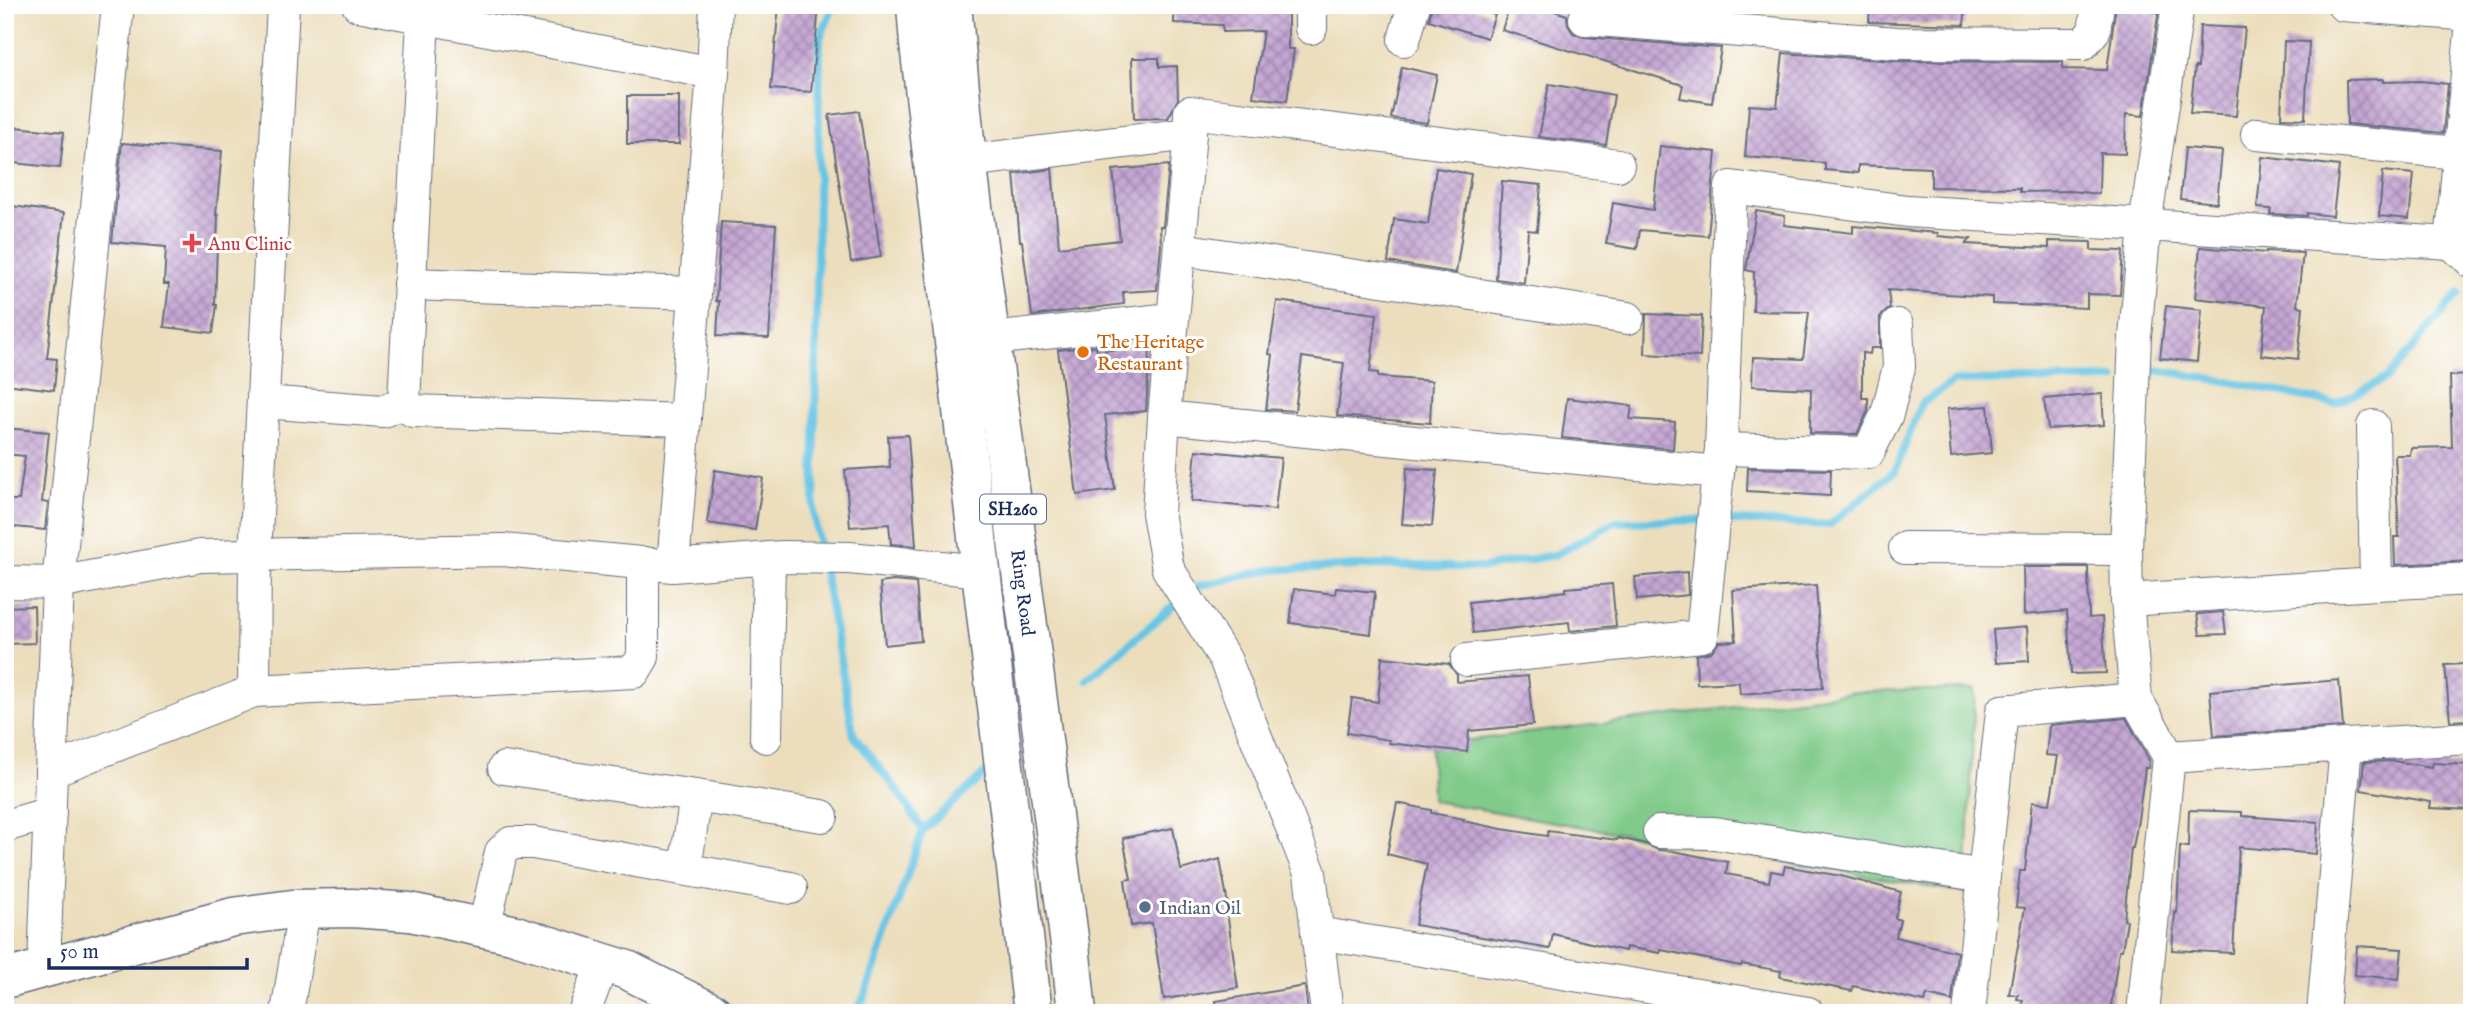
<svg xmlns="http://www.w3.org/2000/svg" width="2477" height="1018" font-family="'IM FELL English',serif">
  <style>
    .green { fill: #80cb89; stroke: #4e7d74; stroke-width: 2 }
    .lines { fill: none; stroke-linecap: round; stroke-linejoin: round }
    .stream { stroke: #66c5e4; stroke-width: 8 }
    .building { fill: url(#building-cross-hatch) }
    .street-casing { stroke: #646c7f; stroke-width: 34 }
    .secondary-casing { stroke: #646c7f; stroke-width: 41 }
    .highway-casing { stroke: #646c7f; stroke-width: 41 }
    .street { stroke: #fff; stroke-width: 32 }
    .secondary { stroke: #fff; stroke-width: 38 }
    .highway { stroke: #fff; stroke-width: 38 }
    .health-dot { fill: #e0444e; stroke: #fff; stroke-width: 2.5 }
    .food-dot { fill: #e8710a; stroke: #fff; stroke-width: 2.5 }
    .service-dot { fill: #5c6f8a; stroke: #fff; stroke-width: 2.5 }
    .labels { text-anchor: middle; stroke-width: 6; stroke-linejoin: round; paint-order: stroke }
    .shield { fill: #fff; stroke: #5f6d8e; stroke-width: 2 }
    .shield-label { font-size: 18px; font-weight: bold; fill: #1b2f5e }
    .health-label { font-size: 19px; fill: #be3a42; stroke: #fff; text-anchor: start }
    .food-label { font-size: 19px; fill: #c56008; stroke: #fff; text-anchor: start }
    .street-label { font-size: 19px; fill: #1b2f5e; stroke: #fff }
    .service-label { font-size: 19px; fill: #4e5e75; stroke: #fff; text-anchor: start }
  </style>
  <defs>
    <pattern id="building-cross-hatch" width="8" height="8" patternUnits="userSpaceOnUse" patternTransform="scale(1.75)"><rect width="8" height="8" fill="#c5a6d3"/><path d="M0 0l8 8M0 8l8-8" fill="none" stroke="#9f88ae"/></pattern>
  </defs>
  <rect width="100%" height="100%" fill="#fff"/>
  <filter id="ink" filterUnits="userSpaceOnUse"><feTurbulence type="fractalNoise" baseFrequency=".0143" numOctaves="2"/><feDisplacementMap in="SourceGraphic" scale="14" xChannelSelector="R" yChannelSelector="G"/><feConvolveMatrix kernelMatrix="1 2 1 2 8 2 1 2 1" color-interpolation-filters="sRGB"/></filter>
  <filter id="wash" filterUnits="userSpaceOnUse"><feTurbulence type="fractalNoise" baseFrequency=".00686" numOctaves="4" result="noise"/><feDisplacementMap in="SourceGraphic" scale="28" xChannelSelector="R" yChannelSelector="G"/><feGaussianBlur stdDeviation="1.57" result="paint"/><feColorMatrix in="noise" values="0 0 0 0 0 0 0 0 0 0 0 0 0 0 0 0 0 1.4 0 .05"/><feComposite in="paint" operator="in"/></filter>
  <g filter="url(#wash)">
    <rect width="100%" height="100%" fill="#ecdebc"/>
    <path class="green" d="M1975 689 1966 893 1432 801 1431 745 1856 692Z"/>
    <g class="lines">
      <g class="stream">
        <path d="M2150 369 2244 384 2335 404 2387 378 2459 293"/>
        <path d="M1719 520 1829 525 1895 471 1921 404 1954 381 2115 379"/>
        <path d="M820 552 814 514 820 38 834 5"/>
        <path d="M823 565 854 736 897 790 923 830 866 993 856 1013"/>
        <path d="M1190 592 1197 586 1269 570 1383 565 1482 568 1555 555 1615 522 1706 520"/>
        <path d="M1087 680 1180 600"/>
        <path d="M923 830 990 769"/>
      </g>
    </g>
    <g id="blocks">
      <g class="building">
        <path d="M779 5H819L811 92 771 89Z"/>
        <path d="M1174 5H1288V49H1294L1287 101 1253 97 1263 31 1223 32 1222 25 1174 23Z"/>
        <path d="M1432 5H1464L1495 15 1487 38 1429 20Z"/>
        <path d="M1510 5H1536L1567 15 1568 25 1573 33 1584 37 1721 48 1712 103 1680 98 1683 85 1502 30Z"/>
        <path d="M1870 5H1966L1964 25 1869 22Z"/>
        <path d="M2116 5 2159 9 2143 116 2126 114 2125 154 2100 153 2099 194 2071 191 2020 192V188L1931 187V168L1858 165V173L1825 170V163L1745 157 1749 105 1777 107 1783 53 1897 61 2063 62V69L2107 70Z"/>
        <path d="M2200 26 2245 28 2236 116 2190 113 2195 67H2198Z"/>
        <path d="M2284 41 2309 42 2305 119 2281 118Z"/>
        <path d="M1132 58H1159V67L1177 66 1178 99 1168 118 1134 119Z"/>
        <path d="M1402 67 1437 75 1427 123 1391 118Z"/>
        <path d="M2383 79V82L2421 81 2448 84 2443 133 2347 124 2346 80Z"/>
        <path d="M1549 84 1614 95 1606 145 1539 137Z"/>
        <rect x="627" y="96" width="52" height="48"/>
        <path d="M859 111 881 257 851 262 829 115Z"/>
        <path d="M5 126 64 132 60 168 5 162Z"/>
        <path d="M122 143 222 151 216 215H218L215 305H217L213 333 164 327 169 284H164L166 247 112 242Z"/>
        <path d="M1660 146 1716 152 1708 236 1640 230 1637 249 1606 244 1613 203 1653 210Z"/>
        <path d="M2185 148 2222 151 2217 203 2180 199Z"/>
        <path d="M2262 157 2339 166 2333 216 2307 213V216L2270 214 2271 209 2257 208Z"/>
        <path d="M1169 165 1163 226H1160L1161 245 1157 290 1123 292 1124 304 1032 316 1022 241H1020L1014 174 1052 169 1059 247 1120 240 1113 170Z"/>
        <path d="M1436 168 1471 174 1456 273 1388 262 1394 219 1428 224Z"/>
        <path d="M2383 171 2414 174 2409 219 2379 216Z"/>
        <path d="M1502 181 1541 185 1537 231 1528 230 1524 283 1496 279Z"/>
        <path d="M12 206 64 213 47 358 57 359 54 390 5 384V357L10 318H5V282Z"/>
        <path d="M1756 211 1785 216 1784 225 1853 233V226L1938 233V236L1971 239 1966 244 2049 248V241L2091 242V250L2123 251 2120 295 2087 294V308L1992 304V297L1888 290 1890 308 1880 317V348H1871L1870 354 1862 353V398H1868V411L1857 434 1810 433 1811 389 1752 386 1753 357 1803 359 1809 312 1753 311 1754 272 1746 270Z"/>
        <path d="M721 222 776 225 769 338 717 336 719 301H716Z"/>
        <path d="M2200 247 2266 253V251L2303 253 2297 306 2303 307 2298 359 2261 355 2266 306 2195 298Z"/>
        <path d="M1277 301 1377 314 1370 372 1378 373V377L1432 381 1430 423 1337 416 1344 363 1302 357 1295 411 1266 409 1273 355 1269 354Z"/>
        <path d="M2166 306 2202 310 2197 362 2160 358Z"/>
        <path d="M1646 314 1702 316 1700 357 1645 354Z"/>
        <path d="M1096 346 1097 351 1150 347 1146 411 1105 415 1115 490 1077 495 1058 350Z"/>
        <path d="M2472 375V561L2395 565 2394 537H2399L2395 455H2410L2411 448 2452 447 2450 376Z"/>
        <path d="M2102 394 2104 425 2048 429 2044 399Z"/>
        <path d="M1567 398 1632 406 1630 419 1675 422 1673 449 1562 438Z"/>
        <path d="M1988 406 1992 453 1951 457 1947 409Z"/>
        <path d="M5 428 49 432 42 502 48 503 45 530 5 526V500H19L25 456 5 454Z"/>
        <path d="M908 435 916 546 891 544 889 524 850 527 845 470 890 467 888 436Z"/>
        <path d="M1196 450 1281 458 1275 510 1191 501Z"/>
        <path d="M1407 468 1437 470 1432 526 1402 524Z"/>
        <path d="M1748 468 1831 470 1830 496 1747 491Z"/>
        <path d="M715 470 763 478 755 530 707 523Z"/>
        <path d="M2023 567H2088L2089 618 2102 617 2106 673 2071 674 2067 611 2024 615Z"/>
        <path d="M1687 572 1688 595 1637 600 1635 577Z"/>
        <path d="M893 581 916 583 921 641 885 645 880 583Z"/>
        <path d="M1612 584 1616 626 1570 631 1569 622 1473 633 1469 602 1566 591V588Z"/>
        <path d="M1816 585 1823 688 1740 694 1739 682 1697 684 1696 655 1711 652 1719 642 1736 641 1733 590Z"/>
        <path d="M1336 588 1375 592 1371 634 1290 623 1294 589 1335 594Z"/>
        <path d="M34 606 35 643 5 644V607Z"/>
        <path d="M2223 612 2226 634 2200 635 2197 614Z"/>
        <path d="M2027 627 2029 661 1996 663 1993 630Z"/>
        <path d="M1382 657 1449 664 1457 675V682L1528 676 1533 725 1469 731 1467 752 1389 743V740L1347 733 1352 698 1378 702Z"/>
        <path d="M2465 664 2470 720 2450 721 2445 665Z"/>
        <path d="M2339 680 2343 727 2214 736 2210 691Z"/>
        <path d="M2126 718 2149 760V768H2145L2138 820 2133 848H2131L2124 920 2127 921 2122 950H2119L2110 1013H2021L2023 1000 2017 999 2018 995 2009 994 2025 908 2016 907 2020 871H2025L2032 802 2050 804 2058 756 2046 755 2049 727 2050 725Z"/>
        <path d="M2393 761 2432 767 2433 763 2472 765V810L2430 808 2431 802 2361 790 2364 762Z"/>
        <path d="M1397 803 1431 810V813L1464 819 1463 821 1502 829 1547 836 1548 831 1617 840 1618 838 1646 844 1658 850 1673 851 1728 862 1726 874 1769 882 1771 871 1783 873 1785 866 1841 876 1901 892 1895 918 1900 920 1896 937 1957 952 1952 1001 1927 995 1925 1002 1853 986 1852 991 1780 977 1781 971 1742 964 1741 966 1661 950 1660 953 1626 947 1625 951 1553 934 1550 949 1415 925 1427 864 1387 854Z"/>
        <path d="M2189 810 2242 812V816L2318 822 2316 854 2239 847 2233 953 2172 950 2175 913H2177L2180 846 2188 847Z"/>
        <path d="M1173 828 1181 870 1220 859 1229 911 1227 912 1238 988 1164 999 1152 923 1131 926 1125 880 1131 879 1123 838Z"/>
        <path d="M2357 946 2402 949 2399 979 2355 975Z"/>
        <path d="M1305 986 1308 1013H1217L1216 1001Z"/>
      </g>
    </g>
  </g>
  <g filter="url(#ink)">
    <use href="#blocks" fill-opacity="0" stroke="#646c7f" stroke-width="2"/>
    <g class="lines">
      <defs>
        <g id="street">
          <path d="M1311 5V28"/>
          <path d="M1589 5 1585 19 1897 43 2083 44 2094 31 2098 5"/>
          <path d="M2343 5 2472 15"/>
          <path d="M2472 21 2451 243 2472 262"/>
          <path d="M1404 40 1414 5"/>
          <path d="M713 73 716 5"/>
          <path d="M2257 134 2458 153"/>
          <path d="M967 161 1190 134V112L1618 165"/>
          <path d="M1181 249 1628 318"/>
          <path d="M409 284 695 293"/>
          <path d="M991 339 1171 319"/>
          <path d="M263 402 383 411 404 403"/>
          <path d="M404 403 423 18"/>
          <path d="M404 403 413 411 685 420"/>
          <path d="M1164 417 1190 134"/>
          <path d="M2373 426 2376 584 2472 579"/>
          <path d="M1721 449 1868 453 1887 414 1899 367 1897 325"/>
          <path d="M1905 548 2126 549"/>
          <path d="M673 566 782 557 849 558 982 571"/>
          <path d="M5 582 58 583 118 5"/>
          <path d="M2127 600 2376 584"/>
          <path d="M1467 660 1702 636 1718 472"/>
          <path d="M254 691 255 555 283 5"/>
          <path d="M766 737 769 558"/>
          <path d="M2346 745 2472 738"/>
          <path d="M2169 757 2136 699 2127 600 2126 549 2135 337 2145 225 2178 5"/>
          <path d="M504 768 696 796"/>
          <path d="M51 771 254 691 634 672 643 657V563"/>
          <path d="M5 826 50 813"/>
          <path d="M1659 832 1714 833 1984 876"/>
          <path d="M685 869 696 796 822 816"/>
          <path d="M484 928 501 852 511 843H533L791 888"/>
          <path d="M1317 933 1808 1013"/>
          <path d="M44 968 58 583 200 556 503 550 673 566 713 73 358 5"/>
          <path d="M287 1013 304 909"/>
          <path d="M584 1013 603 962"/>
          <path d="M1327 1013 1310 873 1225 659 1168 569 1158 513 1164 417 1718 472 1721 449 1731 187 1907 211 2451 243"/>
          <path d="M1969 1013 2002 711 2136 699"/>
          <path d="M2143 1013 2169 757 2346 745 2323 1013"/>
        </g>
        <path id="secondary" d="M5 979 233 917 292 909 352 908 410 912 512 934 627 970 713 1013"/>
        <g id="highway">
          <path d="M916 5 919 44 1033 1013"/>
          <path id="s1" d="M952 5 967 161 1070 945 1077 1013"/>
        </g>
      </defs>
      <use href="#street" class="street-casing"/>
      <use href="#secondary" class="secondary-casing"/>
      <use href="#highway" class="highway-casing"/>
      <use href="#street" class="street"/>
      <use href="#secondary" class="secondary"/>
      <use href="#highway" class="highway"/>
    </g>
  </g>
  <path class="health-dot" d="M188.5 232.5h7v7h7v7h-7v7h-7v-7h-7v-7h7z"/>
  <circle class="food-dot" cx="1083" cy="352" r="7"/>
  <circle class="service-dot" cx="1145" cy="907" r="7"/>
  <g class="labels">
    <rect class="shield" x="980" y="494.5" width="66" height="29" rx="5"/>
    <g class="shield-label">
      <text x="1013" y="515">SH260</text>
    </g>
    <g class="health-label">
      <text x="208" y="250">Anu Clinic</text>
    </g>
    <g class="food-label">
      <text x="1097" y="348">The Heritage<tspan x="1097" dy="22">Restaurant</tspan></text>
    </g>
    <g class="street-label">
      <text dy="7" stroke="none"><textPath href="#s1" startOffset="592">Ring Road</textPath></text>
    </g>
    <g class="service-label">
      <text x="1159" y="914">Indian Oil</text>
    </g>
  </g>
  <rect width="2477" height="1018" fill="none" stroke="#fff" stroke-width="28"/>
  <path d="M49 958v10h198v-10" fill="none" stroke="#1b2f5e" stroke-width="3.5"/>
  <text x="60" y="958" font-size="21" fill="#1b2f5e" stroke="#ffffff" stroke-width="5" paint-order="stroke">50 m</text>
</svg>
